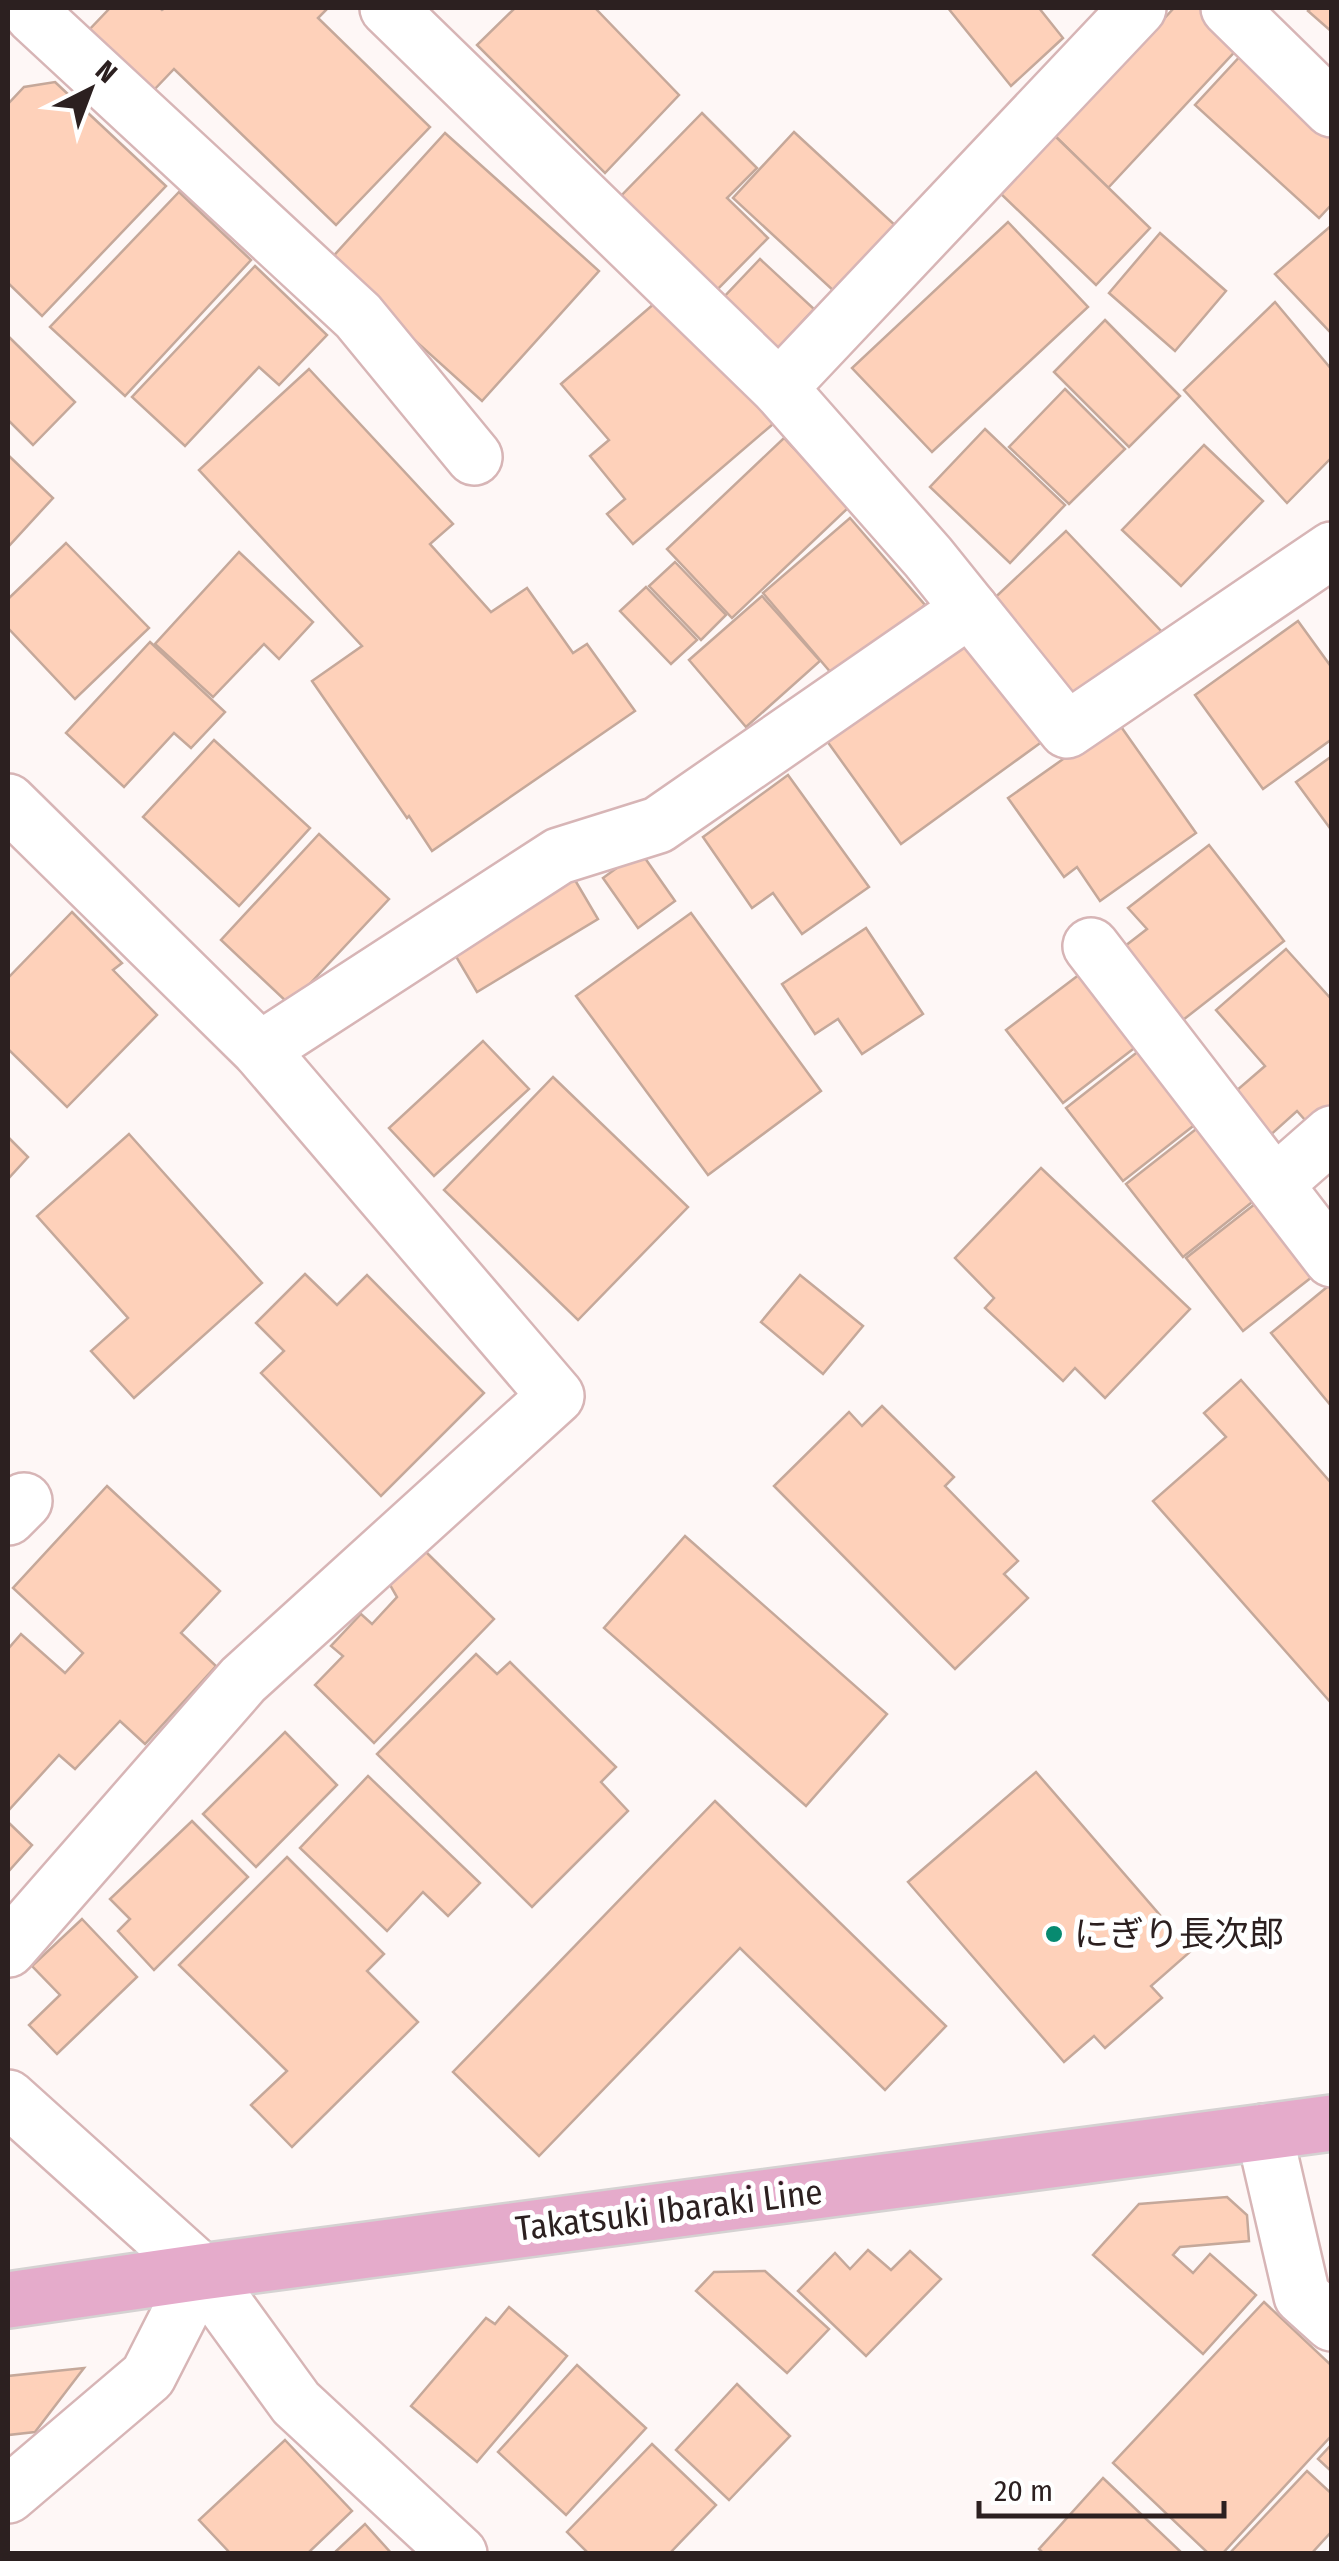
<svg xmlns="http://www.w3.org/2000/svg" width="1339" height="2561" font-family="'Fira Sans Condensed','Noto Sans JP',sans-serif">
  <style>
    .building { fill: #fed1ba; stroke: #c5a89a; stroke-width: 2.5 }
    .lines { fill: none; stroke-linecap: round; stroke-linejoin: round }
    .minor-casing { stroke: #d7b5b6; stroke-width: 60 }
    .major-casing { stroke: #d5d2d2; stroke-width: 60 }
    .minor { stroke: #fff; stroke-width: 55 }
    .major { stroke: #e5abcb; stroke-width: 55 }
    .poi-dot { fill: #078a70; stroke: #fff; stroke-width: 4 }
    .labels { text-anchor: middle; stroke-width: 10; stroke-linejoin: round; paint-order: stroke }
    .poi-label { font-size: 35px; fill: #2c2020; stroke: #fff; text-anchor: start }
    .street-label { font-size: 35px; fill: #2c2020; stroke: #fff }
  </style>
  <rect width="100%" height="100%" fill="#fef7f6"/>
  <g class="building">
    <path d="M110 8H160L162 10 165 8H328L318 18 430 127 336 225 174 69 152 92 89 30Z"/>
    <path d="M515 8H595L679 95 605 173 477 45Z"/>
    <path d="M948 8H1039L1063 38 1011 86Z"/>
    <path d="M1174 8H1200L1241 45 1108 188 1055 136Z"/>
    <path d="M1311 8H1332V32L1308 11Z"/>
    <path d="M1244 52 1332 132V204L1319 218 1195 105Z"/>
    <path d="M55 82 166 186 42 316 8 283V104L24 87Z"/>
    <path d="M702 113 757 168 727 198 768 238 712 295 617 200Z"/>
    <path d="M794 132 897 227 836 293 733 198Z"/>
    <path d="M445 133 599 271 482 401 328 262Z"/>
    <path d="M1055 136 1150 228 1096 285 1000 193Z"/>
    <path d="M179 192 251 260 125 396 50 327Z"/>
    <path d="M1008 222 1088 307 932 452 852 368Z"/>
    <path d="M1332 225V334L1275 274Z"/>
    <path d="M1160 233 1226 291 1175 351 1109 293Z"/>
    <path d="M760 259 814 309 778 348 723 298Z"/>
    <path d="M255 266 327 335 279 385 259 367 185 446 132 397Z"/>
    <path d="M663 296 773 424 633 544 607 514 625 499 590 456 609 440 561 384Z"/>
    <path d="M1275 302 1332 370V457L1287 503 1184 390Z"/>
    <path d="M1105 320 1180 396 1129 447 1054 372Z"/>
    <path d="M8 336 75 402 33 445 8 420Z"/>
    <path d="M309 369 453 524 430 544 491 612 527 588 573 653 587 644 635 711 432 851 409 816 407 818 312 681 362 646 199 470Z"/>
    <path d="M1065 389 1125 449 1069 504 1009 447Z"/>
    <path d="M985 429 1065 505 1010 563 930 487Z"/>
    <path d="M784 438 849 507 732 618 667 549Z"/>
    <path d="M1204 445 1263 501 1181 586 1122 530Z"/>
    <path d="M8 455 53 498 8 547Z"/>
    <path d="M850 518 925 605 838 681 763 593Z"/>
    <path d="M1066 531 1162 632 1083 708 986 606Z"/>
    <path d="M66 543 149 628 75 699 8 628V599Z"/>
    <path d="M239 552 313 622 279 659 264 644 213 697 155 644Z"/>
    <path d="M675 562 726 615 701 640 649 586Z"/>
    <path d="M646 587 697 640 671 664 620 611Z"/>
    <path d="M762 596 820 661 746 727 689 660Z"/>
    <path d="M1298 621 1332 668V739L1263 789 1195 695Z"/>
    <path d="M969 639 1043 741 901 844 827 741Z"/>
    <path d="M150 642 225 712 191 748 174 733 124 787 66 733Z"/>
    <path d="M1117 721 1196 833 1100 901 1077 867 1064 877 1008 798Z"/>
    <path d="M214 740 310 828 239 906 143 817Z"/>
    <path d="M1332 756V831L1296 782Z"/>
    <path d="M788 775 869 887 802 934 773 893 752 908 703 837Z"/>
    <path d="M319 834 389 899 290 1005 221 940Z"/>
    <path d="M1209 845 1284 941 1174 1027 1116 953 1147 929 1128 908Z"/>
    <path d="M640 851 675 901 638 928 603 878Z"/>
    <path d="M572 875 598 919 477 992 451 948Z"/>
    <path d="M72 912 122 963 113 970 157 1015 67 1107 8 1049V978Z"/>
    <path d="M691 913 821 1091 708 1175 576 996Z"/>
    <path d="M866 928 923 1014 862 1054 838 1019 815 1034 782 984Z"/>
    <path d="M1286 949 1332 1000V1112L1313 1129 1297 1111 1266 1139 1229 1097 1265 1066 1216 1010Z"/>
    <path d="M1080 974 1137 1046 1063 1103 1006 1030Z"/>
    <path d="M483 1041 529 1089 434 1176 389 1128Z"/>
    <path d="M1140 1050 1197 1123 1123 1181 1066 1108Z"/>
    <path d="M553 1077 688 1207 578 1320 444 1190Z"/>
    <path d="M1200 1126 1256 1199 1183 1257 1126 1184Z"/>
    <path d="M129 1134 262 1283 134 1398 91 1351 128 1318 37 1216Z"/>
    <path d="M8 1137 28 1157 8 1179Z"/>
    <path d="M1041 1168 1190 1309 1105 1398 1075 1368 1063 1381 985 1308 994 1298 955 1258Z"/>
    <path d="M1260 1200 1317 1273 1243 1331 1186 1258Z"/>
    <path d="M305 1274 337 1305 367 1275 484 1393 381 1496 261 1373 284 1351 256 1323Z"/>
    <path d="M800 1275 863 1326 823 1374 761 1322Z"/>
    <path d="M1332 1283V1407L1271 1333Z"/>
    <path d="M1241 1380 1332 1484V1704L1153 1501 1226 1437 1204 1413Z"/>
    <path d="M882 1406 954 1477 945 1486 1018 1561 1004 1574 1028 1598 955 1669 774 1486 849 1412 862 1426Z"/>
    <path d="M107 1486 220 1591 181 1633 216 1666 145 1744 120 1721 75 1769 59 1755 8 1811V1649L21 1634 65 1673 83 1653 13 1588Z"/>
    <path d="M685 1536 887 1714 806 1806 604 1628Z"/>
    <path d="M424 1550 494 1619 374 1743 315 1685 343 1656 331 1646 361 1614 372 1624 397 1597 390 1585Z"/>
    <path d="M476 1654 497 1674 510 1662 616 1767 601 1782 628 1811 532 1907 377 1754Z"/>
    <path d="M285 1732 337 1785 256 1867 203 1814Z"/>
    <path d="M1036 1772 1191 1951 1151 1986 1162 1998 1105 2048 1094 2036 1064 2062 908 1882Z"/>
    <path d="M368 1776 480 1883 448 1916 423 1892 387 1931 300 1848Z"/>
    <path d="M715 1801 946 2026 885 2090 740 1948 539 2156 453 2072Z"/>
    <path d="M192 1821 248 1877 154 1970 118 1931 130 1919 110 1899Z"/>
    <path d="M8 1822 32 1845 8 1872Z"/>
    <path d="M287 1857 384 1954 367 1971 418 2022 292 2147 251 2105 287 2071 179 1965Z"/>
    <path d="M82 1919 137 1977 57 2054 29 2025 60 1995 32 1966Z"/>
    <path d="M1227 2197 1247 2215 1249 2241 1180 2247 1173 2255 1193 2273 1210 2254 1256 2295 1203 2354 1093 2255 1139 2204Z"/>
    <path d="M868 2250 891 2270 910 2251 941 2279 866 2356 798 2291 835 2253 850 2269Z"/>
    <path d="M765 2271 829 2329 787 2373 696 2291 714 2272Z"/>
    <path d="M1264 2302 1332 2366V2435L1222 2554H1209L1113 2463Z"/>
    <path d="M509 2307 567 2356 477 2462 411 2406 486 2318 495 2324Z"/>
    <path d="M577 2365 646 2428 566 2515 498 2452Z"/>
    <path d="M84 2368 35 2432 8 2435V2376Z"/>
    <path d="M737 2384 790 2436 729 2500 676 2450Z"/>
    <path d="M285 2440 352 2511 307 2554H231L199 2520Z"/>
    <path d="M652 2444 716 2505 669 2554H589L567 2532Z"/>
    <path d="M1332 2444V2472L1318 2459Z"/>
    <path d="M1307 2471 1332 2494V2531L1311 2554H1229Z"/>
    <path d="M1103 2478 1183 2554H1044L1039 2549Z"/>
    <path d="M365 2524 392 2554H333Z"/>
  </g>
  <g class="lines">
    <defs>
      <g id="minor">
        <path d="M388 8 779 388 928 557 1067 730 1332 550"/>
        <path d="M1229 8 1332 109"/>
        <path d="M33 15 358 316 474 457"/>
        <path d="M779 388 1138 8"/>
        <path d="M8 802 260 1050 556 1396 243 1680 8 1949"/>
        <path d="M1091 946 1332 1259"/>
        <path d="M260 1050 559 856 658 825 970 609"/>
        <path d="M1275 1184 1332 1134"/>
        <path d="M8 1517 24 1501"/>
        <path d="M8 2098 201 2272 296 2403 459 2554"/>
        <path d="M1264 2132 1302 2296 1332 2323"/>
        <path d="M8 2495 148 2376 201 2272"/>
      </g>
      <path id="major" d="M8 2300 201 2272 1332 2123"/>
    </defs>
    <use href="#minor" class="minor-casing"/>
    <use href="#major" class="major-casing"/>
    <use href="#minor" class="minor"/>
    <use href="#major" class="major"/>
  </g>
  <circle class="poi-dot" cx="1054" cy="1934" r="10"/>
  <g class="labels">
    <g class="poi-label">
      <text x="1074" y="1946">にぎり長次郎</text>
    </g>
    <g class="street-label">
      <text transform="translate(669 2210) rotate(-7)" y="12">Takatsuki Ibaraki Line</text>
    </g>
  </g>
  <rect width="1339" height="2561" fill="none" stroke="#2c2020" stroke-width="20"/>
  <g transform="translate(90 90) rotate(42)" stroke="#ffffff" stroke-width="8" paint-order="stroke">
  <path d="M0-8L18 38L0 25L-18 38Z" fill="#2c2020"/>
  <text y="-15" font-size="28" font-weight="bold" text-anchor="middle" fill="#2c2020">N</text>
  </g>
  <path d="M979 2501v15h245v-15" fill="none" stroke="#2c2020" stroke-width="5"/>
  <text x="994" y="2501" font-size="30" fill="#2c2020" stroke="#ffffff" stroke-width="8" paint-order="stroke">20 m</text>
</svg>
